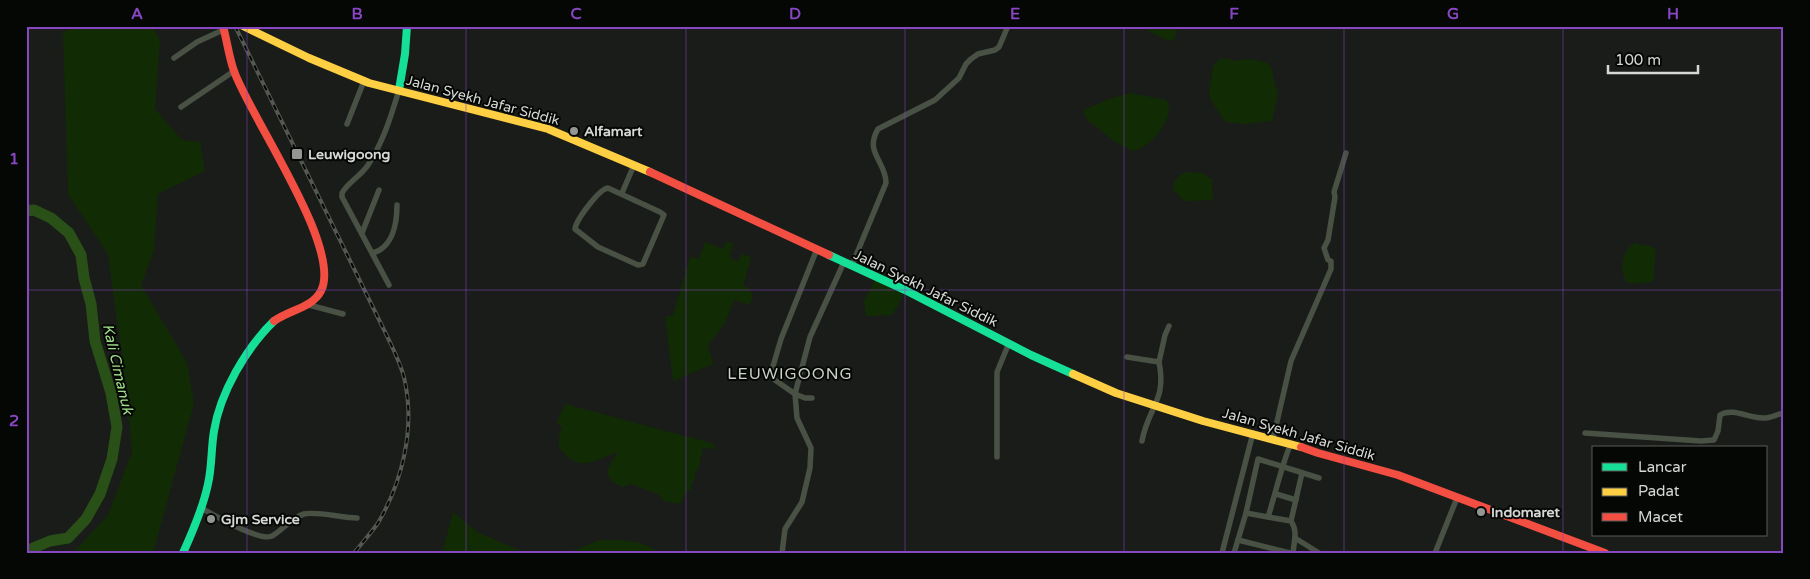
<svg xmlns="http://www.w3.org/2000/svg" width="1810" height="579" font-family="'Varela Round',sans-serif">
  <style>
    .green { fill: #112c04 }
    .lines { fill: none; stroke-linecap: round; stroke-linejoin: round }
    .river { stroke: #295117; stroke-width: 11 }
    .street { stroke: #485144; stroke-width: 5.5 }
    .fast { stroke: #16e098; stroke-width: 8 }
    .slow { stroke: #ffcf43; stroke-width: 8 }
    .jam { stroke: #f24e42; stroke-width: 8 }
    .rail-casing { stroke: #535951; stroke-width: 4 }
    .rail { stroke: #050705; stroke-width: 2; stroke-dasharray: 5.5; stroke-linecap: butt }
    .grid { fill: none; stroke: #8846c2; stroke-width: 1; stroke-opacity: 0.55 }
    .poi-dot { fill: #949693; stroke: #050705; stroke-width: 2 }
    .labels { text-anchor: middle; stroke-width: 4; stroke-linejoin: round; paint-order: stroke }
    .street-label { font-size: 14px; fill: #d5d8d5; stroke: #050705 }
    .poi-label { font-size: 14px; font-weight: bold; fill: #d5d8d5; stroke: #050705; text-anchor: start }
    .water-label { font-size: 15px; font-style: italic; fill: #9edd86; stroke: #050705 }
    .quarter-label { font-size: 16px; letter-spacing: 1px; fill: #ccd1ca; stroke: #050705 }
    .neatline { fill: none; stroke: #8846c2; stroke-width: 2 }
    .grid-label { font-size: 16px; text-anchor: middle; font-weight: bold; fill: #8846c2 }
  </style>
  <rect width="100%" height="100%" fill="#1a1c19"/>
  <g class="green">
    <path d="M79 26H152L160 41 155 109 182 140 200 142 205 171 158 194 154 251 141 285 187 363 194 403 153 553H73L108 515 132 452 127 395 108 254 68 194 63 32Z"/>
    <path d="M1143 26H1178L1174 41C1163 40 1151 33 1143 26Z"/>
    <path d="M1221 58 1239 61 1244 59 1256 60 1267 63 1271 67 1278 95 1272 121 1244 124 1227 122 1223 119 1211 100 1209 95 1213 66Z"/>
    <path d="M1131 93 1166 100C1178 116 1149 149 1133 151 1118 144 1110 139 1098 128 1090 121 1084 121 1084 110L1109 99Z"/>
    <path d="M1185 172 1202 173 1212 179 1213 200 1184 201 1173 189C1173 180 1178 177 1185 172Z"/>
    <path d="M727 241 733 244 729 257 738 262 741 254 751 257 743 286 750 288 749 292 753 293 750 305 734 300 725 323 708 345 713 364 673 381 665 317 673 315 690 257 699 259 705 242 723 249Z"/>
    <path d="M1635 243 1653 247 1656 251 1653 281C1644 283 1635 285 1626 282 1619 270 1622 250 1635 243Z"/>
    <path d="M875 280 904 295 892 315 866 316 864 301Z"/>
    <path d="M565 404 715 444 714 449 703 448 699 467 694 475 696 478 692 482 691 489 687 491 680 504 664 501 658 494 631 484 623 487 612 482 607 473 610 464 618 452C593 461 578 474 559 447V436L562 428 557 422Z"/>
    <path d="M453 512 477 532 526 553H442Z"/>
    <path d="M599 540C618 540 643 538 658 553H568Z"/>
  </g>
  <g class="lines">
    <path class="river" d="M26 211 34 210 51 218 69 233 81 255 84 278 91 304 95 341 111 393 117 427 112 459 100 494 86 519 68 538 50 541 26 551"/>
    <g class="street">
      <path d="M174 58 197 42 223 30"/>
      <path d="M181 107 234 71"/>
      <path d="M347 124 364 81"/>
      <path d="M608 188 660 212 664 215 643 264 638 265 598 247 575 229C576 220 599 189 608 188Z"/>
      <path d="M622 193 634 165"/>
      <path d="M362 233 379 190"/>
      <path d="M373 253C393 247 397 223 397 205"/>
      <path d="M852 265 886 183C886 161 864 153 878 129L935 100 959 78 966 64 971 59 978 54 995 50 999 47 1008 26"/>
      <path d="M389 285 342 197V193C348 182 361 176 368 165 383 143 391 116 399 90"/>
      <path d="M309 305 343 314"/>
      <path d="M1127 357 1159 362C1167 401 1148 407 1142 441"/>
      <path d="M1159 362 1165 335 1169 326"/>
      <path d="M812 398H805L795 394 810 337 844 262"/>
      <path d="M1585 433 1701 441 1714 440 1718 431 1720 415C1733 407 1750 419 1764 418 1770 418 1778 414 1784 413"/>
      <path d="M1273 439 1291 361 1331 269V261L1328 260 1324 248 1328 240 1335 197 1334 192 1346 153"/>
      <path d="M1291 443C1281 467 1276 492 1268 517L1291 521C1298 531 1294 541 1293 553"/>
      <path d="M997 457V372L1009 343"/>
      <path d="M1276 494 1296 500"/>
      <path d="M201 508C214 515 259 542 272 536 283 530 291 518 304 514 316 511 343 518 357 518"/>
      <path d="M1246 513 1268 517"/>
      <path d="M1291 521 1302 473"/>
      <path d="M1295 538 1319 553"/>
      <path d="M1238 540 1290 553"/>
      <path d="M782 553 785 529 802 502 810 468 811 448 797 418 795 394 775 380 771 373 781 339 817 249"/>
      <path d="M1222 553 1253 433"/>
      <path d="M1234 553 1246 513 1258 459 1319 478"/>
      <path d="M1435 553 1457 498"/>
    </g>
    <g class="fast">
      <path d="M399 90 405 54 407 26"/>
      <path d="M829 255 905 290 1031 355 1073 374"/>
      <path d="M183 553C193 531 203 508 208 484 212 467 211 449 214 431 220 393 246 348 274 321"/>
    </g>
    <g class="slow">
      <path d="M243 26 309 58 369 83 548 129 650 172"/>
      <path d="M1073 374 1116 393 1203 421 1301 447"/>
    </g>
    <g class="jam">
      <path d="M223 26C227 41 229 57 234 71 250 117 343 248 321 291 312 308 289 310 274 321"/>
      <path d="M650 172 829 255"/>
      <path d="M1301 447 1318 453 1398 475 1605 553"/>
    </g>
    <defs>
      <path id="rail" d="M235 26 387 336C394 351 402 366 405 382 415 430 402 482 378 523 371 533 362 543 354 553"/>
    </defs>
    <use href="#rail" class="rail-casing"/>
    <use href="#rail" class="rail"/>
  </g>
  <path class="grid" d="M247 26V553M466 26V553M686 26V553M905 26V553M1124 26V553M1344 26V553M1563 26V553M26 290H1784"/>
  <g class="poi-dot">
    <circle cx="574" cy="131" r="5"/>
    <rect x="291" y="148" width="12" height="12" rx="2.5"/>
    <circle cx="1481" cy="512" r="5"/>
    <circle cx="211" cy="519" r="5"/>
  </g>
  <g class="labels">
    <g class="street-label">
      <text transform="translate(483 100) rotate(15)" y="5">Jalan Syekh Jafar Siddik</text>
      <text transform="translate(926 288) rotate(26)" y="5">Jalan Syekh Jafar Siddik</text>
      <text transform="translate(1299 434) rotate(16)" y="5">Jalan Syekh Jafar Siddik</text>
    </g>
    <g class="poi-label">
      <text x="584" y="136">Alfamart</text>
      <text x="308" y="159">Leuwigoong</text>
      <text x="1491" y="517">Indomaret</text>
      <text x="221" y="524">Gjm Service</text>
    </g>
    <g class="water-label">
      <text transform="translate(118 369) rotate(77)" y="5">Kali Cimanuk</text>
    </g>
    <g class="quarter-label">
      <text x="790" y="379">LEUWIGOONG</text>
    </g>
  </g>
  <rect width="1810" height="579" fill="none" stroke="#050705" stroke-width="55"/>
  <rect x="1592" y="446" width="175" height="90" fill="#050705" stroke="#585b58"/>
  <rect x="1602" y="463" width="25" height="8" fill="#16e098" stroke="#585b58"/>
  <text x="1638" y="472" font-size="15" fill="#d5d8d5">Lancar</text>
  <rect x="1602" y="488" width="25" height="8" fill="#ffcf43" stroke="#585b58"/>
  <text x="1638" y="496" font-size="15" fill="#d5d8d5">Padat</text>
  <rect x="1602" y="513" width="25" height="8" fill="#f24e42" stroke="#585b58"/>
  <text x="1638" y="522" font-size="15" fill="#d5d8d5">Macet</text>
  <path d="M1608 65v8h90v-8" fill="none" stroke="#d5d8d5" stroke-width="2.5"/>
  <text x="1615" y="65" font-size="15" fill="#d5d8d5" stroke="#050705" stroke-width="4" paint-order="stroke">100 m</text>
  <rect x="28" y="28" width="1754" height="524" class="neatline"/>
  <g class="grid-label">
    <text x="137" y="19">A</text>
    <text x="357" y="19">B</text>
    <text x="576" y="19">C</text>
    <text x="795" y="19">D</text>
    <text x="1015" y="19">E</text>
    <text x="1234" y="19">F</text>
    <text x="1453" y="19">G</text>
    <text x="1673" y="19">H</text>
    <text x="14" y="164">1</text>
    <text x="14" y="426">2</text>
  </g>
</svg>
